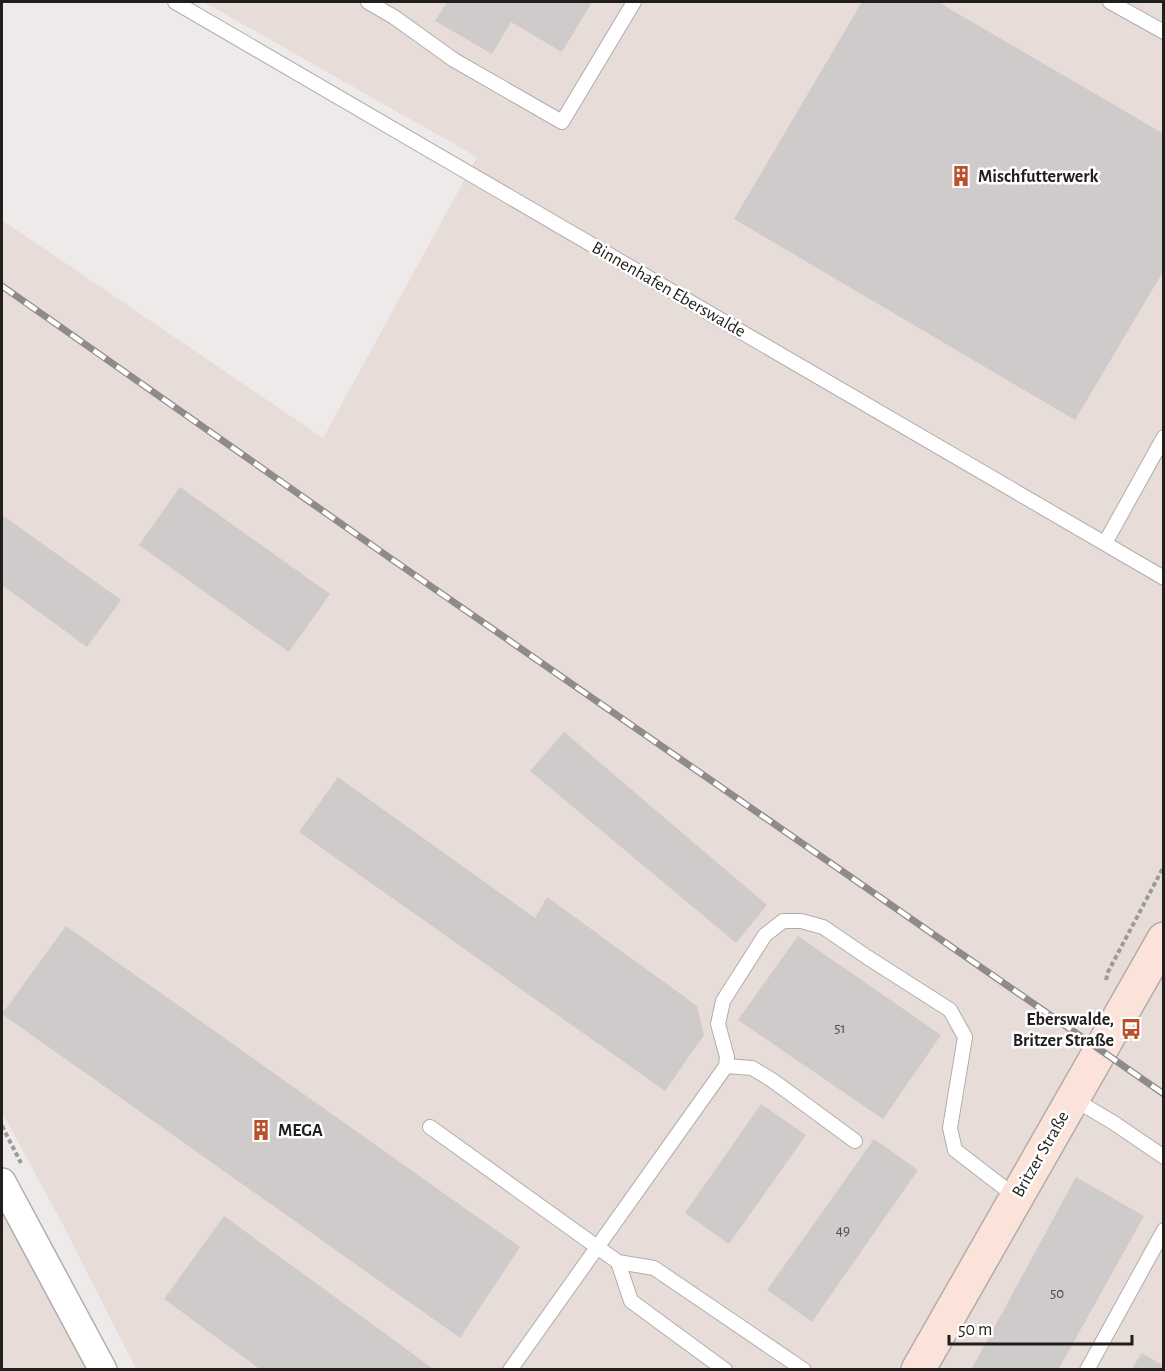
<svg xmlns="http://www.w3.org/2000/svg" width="1165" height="1371" font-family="'Alegreya Sans',sans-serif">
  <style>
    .built { fill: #e8dcd8 }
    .building { fill: #cfcbca }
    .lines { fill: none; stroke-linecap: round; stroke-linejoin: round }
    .service-casing { stroke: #b0adab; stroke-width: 16 }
    .minor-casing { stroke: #b0adab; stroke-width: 30 }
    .secondary-casing { stroke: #b0adab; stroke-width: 36 }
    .path { stroke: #9c9998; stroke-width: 4; stroke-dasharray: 4.5 3; stroke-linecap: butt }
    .service { stroke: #fff; stroke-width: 14 }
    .minor { stroke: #fff; stroke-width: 27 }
    .secondary { stroke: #fce3da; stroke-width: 33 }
    .rail-casing { stroke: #8e8c8b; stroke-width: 7 }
    .rail { stroke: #fff; stroke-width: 4.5; stroke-dasharray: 14; stroke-linecap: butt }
    .labels { text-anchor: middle; stroke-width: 5; stroke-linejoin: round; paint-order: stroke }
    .number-label { font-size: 15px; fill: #4c4a49 }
    .poi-label { font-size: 18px; font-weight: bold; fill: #201f1e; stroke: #fff; text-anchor: start }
    .street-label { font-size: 18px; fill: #201f1e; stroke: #fff }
  </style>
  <rect width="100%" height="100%" fill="#eeeae9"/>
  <g class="built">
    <path d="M204 2H1163V1369H136L63 1225 2 1112V220L323 438 477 157Z"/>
    <path d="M2 1203 19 1236 87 1369H2Z"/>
  </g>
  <g class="building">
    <path d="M447 2H592L562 52 511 22 492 54 435 21Z"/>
    <path d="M862 2H938L1164 134V270L1075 420 734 219Z"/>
    <path d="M180 487 330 594 289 652 139 545Z"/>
    <path d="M2 515 121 600 87 647 2 585Z"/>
    <path d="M564 732 767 905 736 943 530 771Z"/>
    <path d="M338 777 535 918 547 897 697 1006 704 1035 665 1091 299 832Z"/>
    <path d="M66 926 520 1247 460 1338 2 1014Z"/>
    <path d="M798 936 941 1035 883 1119 738 1020Z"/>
    <path d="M761 1104 806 1135 729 1244 685 1213Z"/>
    <path d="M874 1139 918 1170 812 1322 767 1290Z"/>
    <path d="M1076 1177 1144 1216 1058 1370H971Z"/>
    <path d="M224 1216 435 1370H261L164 1299Z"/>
    <path d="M1142 1353 1164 1366V1370H1131Z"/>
  </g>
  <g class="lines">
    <defs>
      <g id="service">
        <path d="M175 2 1164 578"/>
        <path d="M368 2 394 17 454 60 562 122 634 2"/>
        <path d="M1110 2 1164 32"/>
        <path d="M1105 543 1164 437"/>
        <path d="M726 1066 752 1068 772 1080 855 1141"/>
        <path d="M1072 1098 1114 1123 1164 1157"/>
        <path d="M430 1127 618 1262 654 1268 804 1370"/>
        <path d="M618 1262 631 1301 725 1370"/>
        <path d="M510 1370 726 1066 727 1057 718 1024 723 1001 765 935 783 921H801L823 927 867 957 950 1010 965 1037 950 1128 955 1150 1016 1197"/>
        <path d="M1087 1370 1164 1230"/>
      </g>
      <path id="minor" d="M2 1182 103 1370"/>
      <path id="secondary" d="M918 1370 1164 939"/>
    </defs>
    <use href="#service" class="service-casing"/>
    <use href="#minor" class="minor-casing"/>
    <use href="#secondary" class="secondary-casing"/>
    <g class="path">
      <path d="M1106 980 1108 972 1164 866"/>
      <path d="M2 1126 21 1163"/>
    </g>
    <use href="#service" class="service"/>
    <use href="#minor" class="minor"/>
    <use href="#secondary" class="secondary"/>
    <defs>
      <path id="rail" d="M2 286 390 558 1164 1094"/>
    </defs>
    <use href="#rail" class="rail-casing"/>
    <use href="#rail" class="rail"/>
  </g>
  <defs>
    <symbol id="building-bare" viewBox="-9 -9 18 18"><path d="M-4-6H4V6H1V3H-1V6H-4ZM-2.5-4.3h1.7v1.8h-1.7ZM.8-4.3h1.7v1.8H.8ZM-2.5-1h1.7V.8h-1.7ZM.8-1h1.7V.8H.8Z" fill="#b9522c" stroke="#fff" stroke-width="2.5" paint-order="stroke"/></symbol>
    <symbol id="bus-bare" viewBox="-9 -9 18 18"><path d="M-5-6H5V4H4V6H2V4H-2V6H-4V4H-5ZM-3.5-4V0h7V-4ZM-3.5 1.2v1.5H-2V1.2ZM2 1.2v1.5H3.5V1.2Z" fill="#b9522c" stroke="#fff" stroke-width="2.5" paint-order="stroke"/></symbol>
  </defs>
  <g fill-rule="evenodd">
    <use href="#building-bare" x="946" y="161" width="30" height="30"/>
    <use href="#bus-bare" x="1116" y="1014" width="30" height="30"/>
    <use href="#building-bare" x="246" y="1115" width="30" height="30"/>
  </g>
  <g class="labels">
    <g class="number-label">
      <text x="840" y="1033">51</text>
      <text x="843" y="1235">49</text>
      <text x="1057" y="1298">50</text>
    </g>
    <g class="poi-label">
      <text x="978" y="182">Mischfutterwerk</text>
      <text x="1114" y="1025" text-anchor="end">Eberswalde,<tspan x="1114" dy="21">Britzer Straße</tspan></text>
      <text x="278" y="1136">MEGA</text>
    </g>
    <g class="street-label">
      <text transform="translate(669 289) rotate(30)" y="6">Binnenhafen Eberswalde</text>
      <text transform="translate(1040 1154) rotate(-60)" y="6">Britzer Straße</text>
    </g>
  </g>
  <rect width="1165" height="1371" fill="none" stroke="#201f1e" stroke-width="6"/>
  <path d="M949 1335v9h183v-9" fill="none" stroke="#201f1e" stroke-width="3"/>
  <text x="958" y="1335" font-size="18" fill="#201f1e" stroke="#ffffff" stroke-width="4.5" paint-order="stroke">50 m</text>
</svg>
